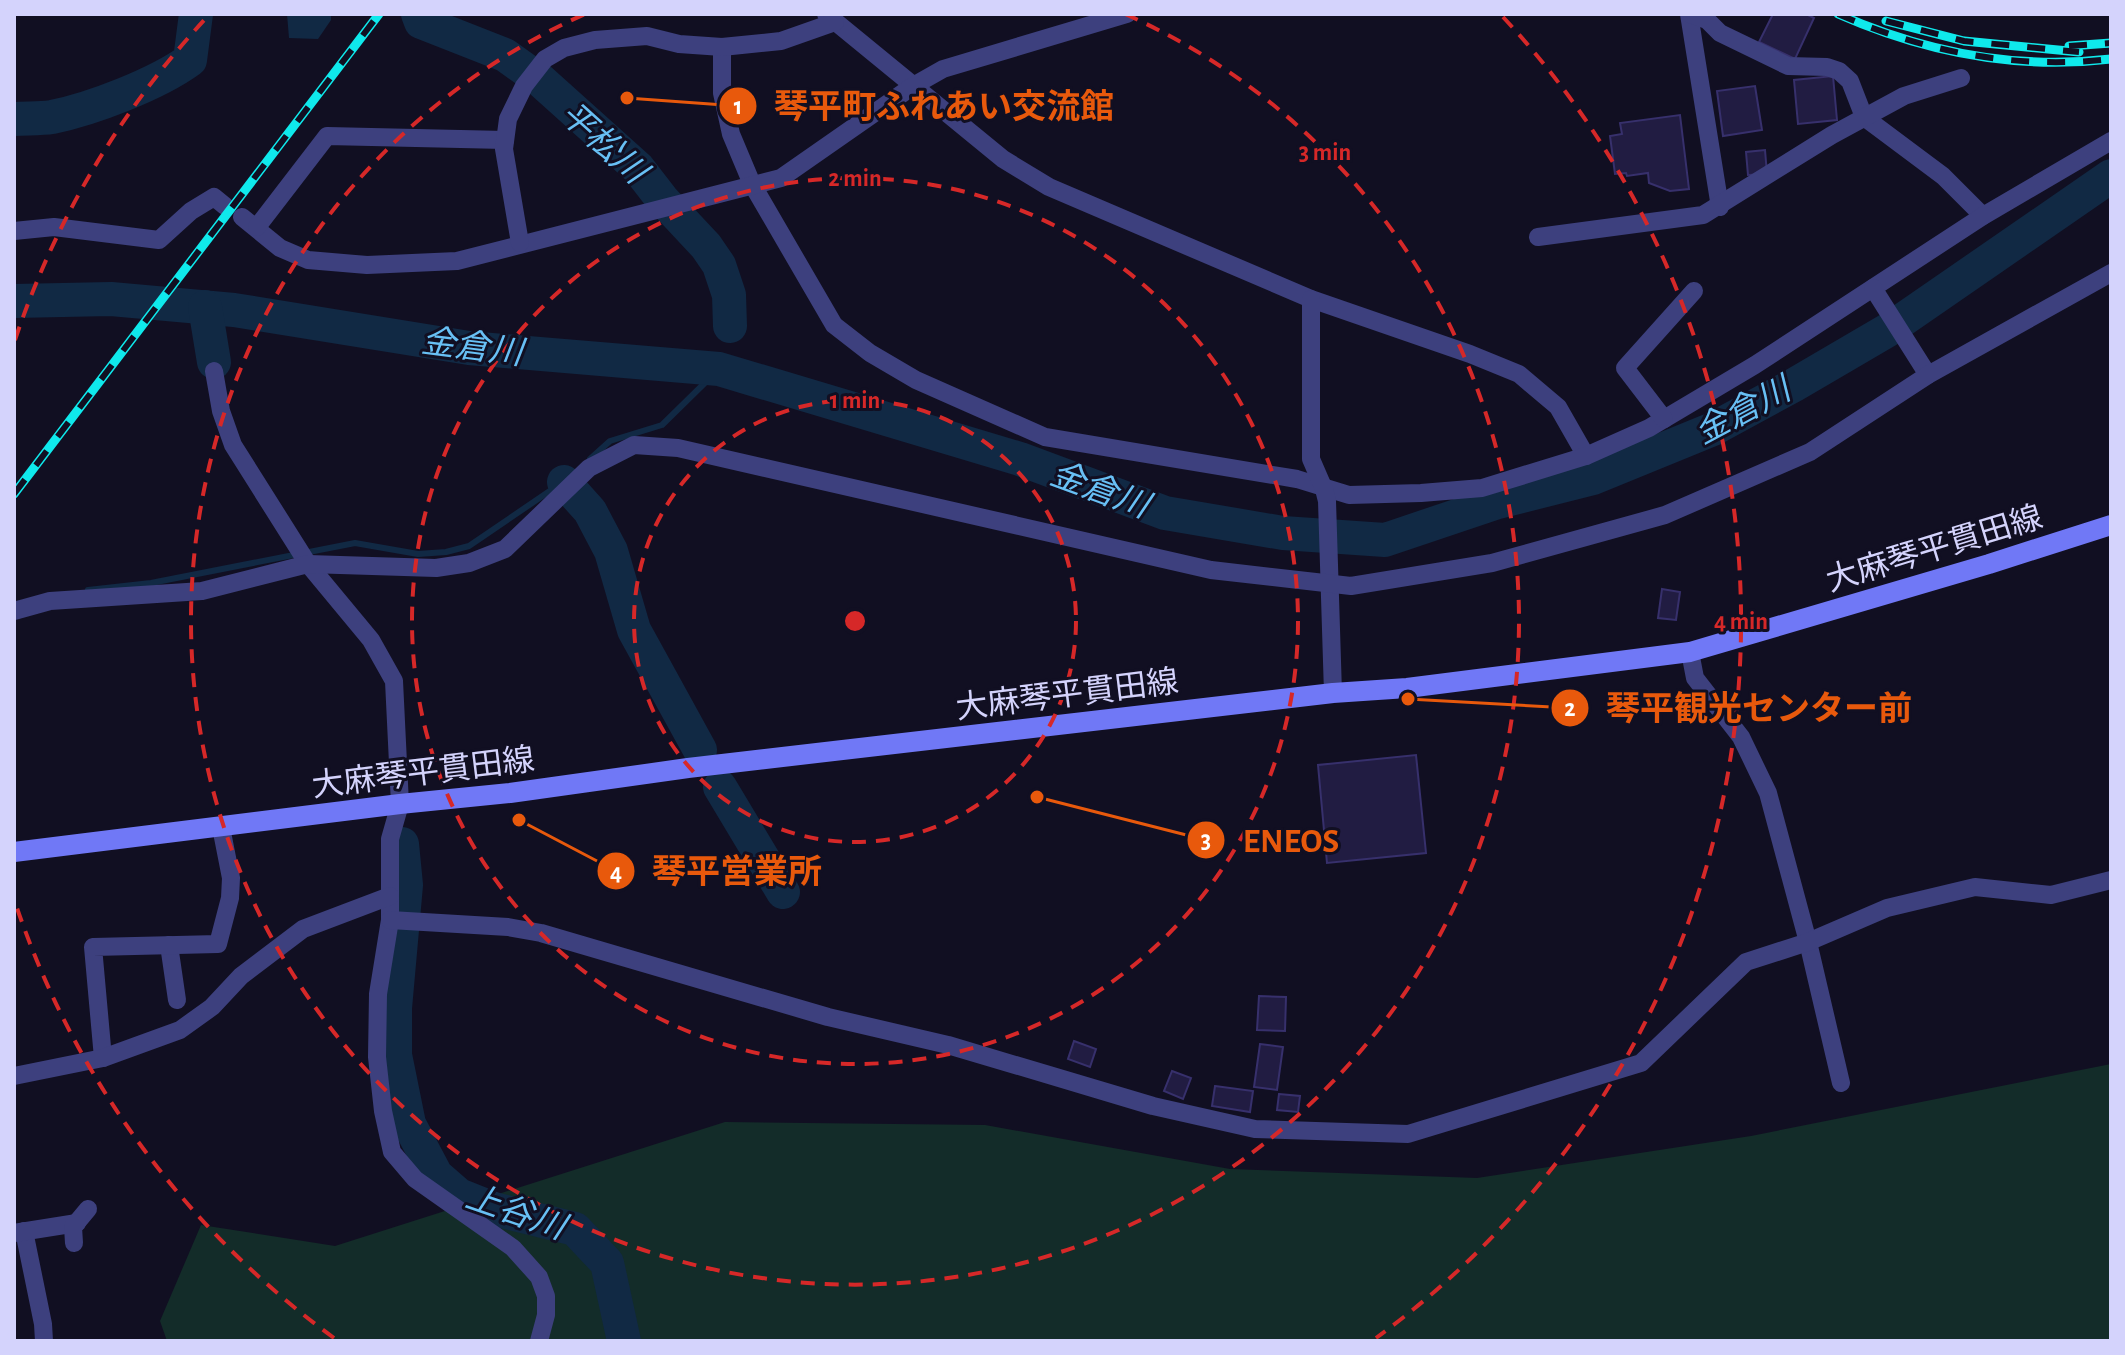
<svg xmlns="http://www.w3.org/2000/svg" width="2125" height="1355" font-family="'Alegreya Sans','Noto Sans JP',sans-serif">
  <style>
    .green { fill: #132c29 }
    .water { fill: #112944 }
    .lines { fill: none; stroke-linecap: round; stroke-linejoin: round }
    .stream { stroke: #112944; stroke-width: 6 }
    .river { stroke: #112944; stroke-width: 34 }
    .building { fill: #211c42; stroke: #37306c; stroke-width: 2 }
    .street { stroke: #3d407e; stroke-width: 18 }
    .secondary { stroke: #7078f6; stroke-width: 20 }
    .rail-casing { stroke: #0fe9ec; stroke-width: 9 }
    .rail { stroke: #110f22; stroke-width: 6; stroke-dasharray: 18; stroke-linecap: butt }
    .ring { fill: none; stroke: #d62828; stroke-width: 4; stroke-dasharray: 14 10 }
    .labels { text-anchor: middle; stroke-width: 6; stroke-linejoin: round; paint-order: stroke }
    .street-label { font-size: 32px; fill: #d4d3fc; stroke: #110f22 }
    .water-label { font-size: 34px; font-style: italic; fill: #68c0f5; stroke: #110f22 }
    .centre { fill: #d62828; stroke: #110f22; stroke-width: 4 }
    .ring-label { font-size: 24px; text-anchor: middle; font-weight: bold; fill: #d62828; stroke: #110f22; stroke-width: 6; stroke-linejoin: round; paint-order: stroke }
    .leader { fill: none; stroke: #e8590c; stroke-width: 3 }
    .callout-dot { fill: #e8590c; stroke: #110f22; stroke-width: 3 }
    .mark-label { font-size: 24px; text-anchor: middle; font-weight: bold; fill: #fff }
    .callout-label { font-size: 34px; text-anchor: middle; font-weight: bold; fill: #e8590c; stroke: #110f22; stroke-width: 6; stroke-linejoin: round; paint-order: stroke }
  </style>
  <rect width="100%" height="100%" fill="#110f22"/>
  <path class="green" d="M2111 1064V1341H167L160 1321 201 1225 335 1246 725 1122 985 1125 1230 1169 1477 1178 1751 1136Z"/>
  <path class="water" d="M287 14H331V20L318 39 289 38Z"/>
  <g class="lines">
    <g class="stream">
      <path d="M590 459 610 441 662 425 719 369"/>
      <path d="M88 590 151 583 355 543 418 554 446 552 469 546 560 484"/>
    </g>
    <g class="river">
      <path d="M418 14 421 22 505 55 540 80 638 168 662 199 706 246 719 265 729 295 730 326"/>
      <path d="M14 119C26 118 40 119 52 117 92 109 157 84 190 60L196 14"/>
      <path d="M14 301 111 299 234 310 469 348 719 369 1020 459 1165 513 1283 533 1385 540 1498 502 1593 478 1713 429 1794 385 1888 330 2111 176"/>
      <path d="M205 307 214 362"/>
      <path d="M564 482 590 511 611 551 634 630 700 750"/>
      <path d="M720 787 783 892"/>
      <path d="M402 844 406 885 395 1008V1055L409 1124 436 1175 459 1195 494 1209 575 1229 607 1263 624 1341"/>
    </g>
  </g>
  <g class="building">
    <path d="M1773 14H1806L1814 18 1795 59 1759 42Z"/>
    <path d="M1833 76 1837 120 1798 124 1794 80Z"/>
    <path d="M1755 86 1762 130 1723 136 1717 91Z"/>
    <path d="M1680 115 1689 189 1670 191 1649 183 1648 173 1627 176 1626 173 1615 174 1610 136 1622 134 1620 123Z"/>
    <path d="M1765 150 1767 174 1748 175 1746 152Z"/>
    <path d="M1662 589 1680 592 1676 620 1658 618Z"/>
    <path d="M1416 755 1426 853 1327 863 1318 765Z"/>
    <path d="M1259 996 1286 997 1285 1031 1257 1030Z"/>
    <path d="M1074 1041 1096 1049 1090 1067 1068 1059Z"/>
    <path d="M1260 1044 1283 1047 1277 1090 1254 1087Z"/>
    <path d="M1172 1071 1191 1078 1183 1099 1164 1091Z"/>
    <path d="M1215 1086 1253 1091 1250 1112 1212 1106Z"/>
    <path d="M1279 1094 1300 1096 1298 1112 1277 1110Z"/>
  </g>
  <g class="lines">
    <g class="street">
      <path d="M826 14 1003 159 1049 187 1311 299 1470 354 1519 374 1558 407 1586 456"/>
      <path d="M1689 14 1720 207"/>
      <path d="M1690 14 1707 20 1720 33 1788 66 1827 67 1839 71 1850 81 1864 117 1943 176 1983 216"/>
      <path d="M722 47V93L731 134 752 184 834 325 870 353 916 380 1045 437 1297 479 1349 495 1421 493 1482 488 1586 456 1649 428 1755 365 1983 216 2111 141"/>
      <path d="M242 217 280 248 308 260 367 265 457 261 781 178 913 86 943 69 1127 14"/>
      <path d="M257 227 327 136 505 140"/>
      <path d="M14 231 54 227 159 240 191 211 214 197 225 206"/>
      <path d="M1538 237 1703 215 1832 135 1904 96 1961 78"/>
      <path d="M520 243 504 149 508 119 524 86 545 59 564 48 595 40 647 36 679 44 722 47 781 41 835 22"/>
      <path d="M1873 288 1928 375"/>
      <path d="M1311 299V459L1324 489 1327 501 1333 693"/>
      <path d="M214 371 221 411 233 445 308 564 371 640 394 681 400 804 390 839V920L378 994 377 1057 383 1111 392 1152 415 1179 513 1248 539 1277 546 1296V1315L539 1341"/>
      <path d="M1664 419 1625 368 1694 291"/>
      <path d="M14 611 50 601 202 591 308 564 436 568 469 563 505 549 589 468 634 445 678 448 1211 570 1351 586 1492 563 1665 515 1810 452 1928 375 2111 273"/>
      <path d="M1690 652 1695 678 1741 737 1768 793 1808 942 1841 1083"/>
      <path d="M390 920 508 927 541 933 828 1017 948 1045 1153 1106 1255 1129 1408 1134 1641 1063 1746 962 1808 942 1887 908 1975 887 2051 895 2111 880"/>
      <path d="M169 945 177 1000"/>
      <path d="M103 1058 93 947 218 944 230 898 231 878 221 827"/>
      <path d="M14 1076 103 1058 180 1030 212 1007 241 976 303 929 390 896"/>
      <path d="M24 1231 43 1324 44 1341"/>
      <path d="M14 1233 77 1223"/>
      <path d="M74 1243 73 1227 88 1209"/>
    </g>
    <path class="secondary" d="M14 852 400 804 510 793 688 768 1333 693 1407 688 1690 652 1989 564 2111 525"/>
    <defs>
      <g id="rail">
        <path d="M1838 14C1924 52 2017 70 2111 59"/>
        <path d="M1886 21 1964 41 2079 52"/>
        <path d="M2069 46 2111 43"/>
        <path d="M14 494 379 14"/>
      </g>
    </defs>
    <use href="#rail" class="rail-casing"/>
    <use href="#rail" class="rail"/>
  </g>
  <g class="ring">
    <circle cx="855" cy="621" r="221"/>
    <circle cx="855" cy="621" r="443"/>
    <path d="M1125 14A664 664 0 1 1 585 14"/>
    <path d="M334 1338A886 886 0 0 1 15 902M15 340A886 886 0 0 1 207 17M1503 17A886 886 0 0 1 1376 1338"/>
  </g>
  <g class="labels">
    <g class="street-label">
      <text transform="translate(1934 548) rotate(-17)" y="11">大麻琴平貫田線</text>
      <text transform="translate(1067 694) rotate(-7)" y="11">大麻琴平貫田線</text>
      <text transform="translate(423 772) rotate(-7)" y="11">大麻琴平貫田線</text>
    </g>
    <g class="water-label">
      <text transform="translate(604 142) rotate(42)" y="12">平松川</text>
      <text transform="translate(472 346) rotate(7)" y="12">金倉川</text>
      <text transform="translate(1742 410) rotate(-28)" y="12">金倉川</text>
      <text transform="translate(1100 489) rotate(20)" y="12">金倉川</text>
      <text transform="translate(516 1211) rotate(19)" y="12">上谷川</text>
    </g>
  </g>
  <circle cx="855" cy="621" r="12" class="centre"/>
  <g class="ring-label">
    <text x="1325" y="160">3 min</text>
    <text x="855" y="186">2 min</text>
    <text x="855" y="408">1 min</text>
    <text x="1741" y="629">4 min</text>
  </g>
  <path class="leader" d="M627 98L738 106M1408 699L1570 708M1037 797L1206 840M519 820L616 871"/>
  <g class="callout-dot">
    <circle cx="627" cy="98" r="8"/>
    <circle cx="1408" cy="699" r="8"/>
    <circle cx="1037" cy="797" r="8"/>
    <circle cx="519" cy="820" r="8"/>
    <circle cx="738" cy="106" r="20"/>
    <circle cx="1570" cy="708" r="20"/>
    <circle cx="1206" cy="840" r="20"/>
    <circle cx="616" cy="871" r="20"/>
  </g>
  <g class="mark-label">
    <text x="738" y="114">1</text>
    <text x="1570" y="716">2</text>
    <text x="1206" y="848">3</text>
    <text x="616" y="880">4</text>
  </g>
  <g class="callout-label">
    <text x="944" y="118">琴平町ふれあい交流館</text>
    <text x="1759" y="720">琴平観光センター前</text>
    <text x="1291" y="852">ENEOS</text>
    <text x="737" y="883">琴平営業所</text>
  </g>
  <rect width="2125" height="1355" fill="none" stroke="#d4d3fc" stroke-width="32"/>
</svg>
